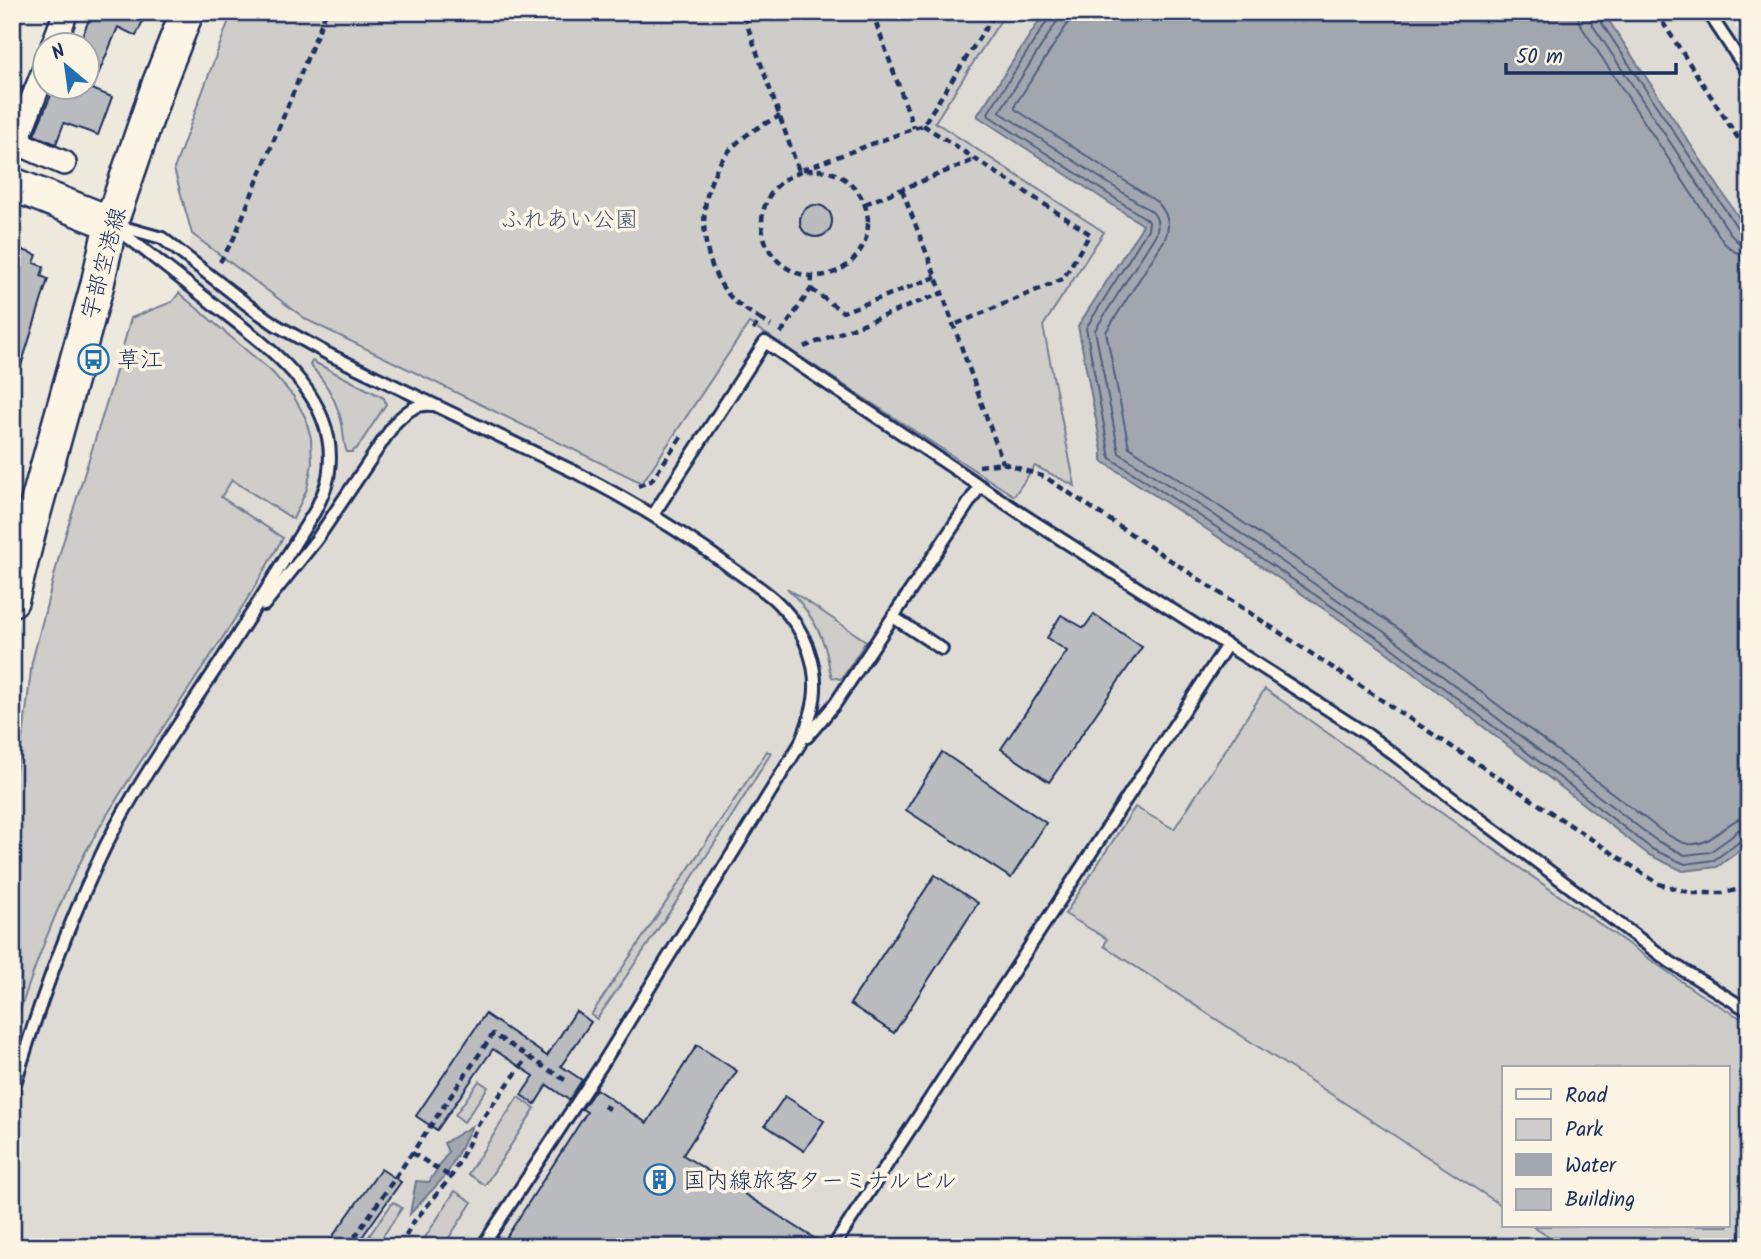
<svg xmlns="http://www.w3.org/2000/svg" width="1761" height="1259" font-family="Kalam,'Klee One',sans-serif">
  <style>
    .built { fill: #dedbd4; fill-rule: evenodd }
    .green { fill: #cfcdca; stroke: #757e94; stroke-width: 2 }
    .water { fill: #a2a7af; stroke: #6c778f; stroke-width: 2 }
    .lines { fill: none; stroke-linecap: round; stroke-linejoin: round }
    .shore { stroke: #515f7e; stroke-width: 2 }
    .building { fill: #babbbe; stroke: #1b2f5e; stroke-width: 2 }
    .lane-casing { stroke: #1b2f5e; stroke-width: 16 }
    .street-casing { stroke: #1b2f5e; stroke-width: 28 }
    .secondary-casing { stroke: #1b2f5e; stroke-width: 37 }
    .path { stroke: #1b2f5e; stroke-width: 4.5; stroke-dasharray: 7 5; stroke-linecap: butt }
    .lane { stroke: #fcf5e5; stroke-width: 10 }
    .street { stroke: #fcf5e5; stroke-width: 23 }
    .secondary { stroke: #fcf5e5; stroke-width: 32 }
    .labels { text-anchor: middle; stroke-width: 7; stroke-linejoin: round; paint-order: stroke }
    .park-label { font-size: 23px; fill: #485679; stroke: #fcf5e5 }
    .street-label { font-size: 23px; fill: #1b2f5e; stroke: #fcf5e5 }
    .poi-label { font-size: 23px; fill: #1b2f5e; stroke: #fcf5e5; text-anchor: start }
  </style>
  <rect width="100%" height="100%" fill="#eee9dd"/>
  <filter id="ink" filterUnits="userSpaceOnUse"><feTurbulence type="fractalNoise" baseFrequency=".0143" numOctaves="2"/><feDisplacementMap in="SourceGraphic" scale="14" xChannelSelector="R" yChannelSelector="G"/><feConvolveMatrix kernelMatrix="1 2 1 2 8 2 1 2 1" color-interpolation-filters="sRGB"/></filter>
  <g filter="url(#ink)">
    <path class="built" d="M232 12H1725L1749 45V1247H12V790L24 729 32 662 61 549 112 385 131 318 172 302 179 293 192 234 174 169ZM1504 1068H1728V1226H1504Z"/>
    <g class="green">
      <path d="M232 12H1006L935 122 1104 232 1043 326 1075 486 1035 466 1014 496 749 323 642 483 307 320 192 234 174 169Z"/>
      <path d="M179 293 272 372 294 397 305 417 311 438 312 464 307 489 293 519 232 480 221 497 283 538C272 556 262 575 251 593 197 681 135 763 85 853 54 911 32 973 12 1035V790L24 729 32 662 61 549 112 385 131 318 172 302Z"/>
      <path d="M312 361 384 398 386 404 358 447 352 452H347C343 444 344 433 342 424 337 401 326 382 310 365Z"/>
      <path d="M787 588 866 641 843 677 840 679 832 677C829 670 829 663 827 655 821 629 806 607 787 588Z"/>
      <path d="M1265 689 1698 993 1749 1023V1232L1729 1247H1564L1532 1226H1728V1068H1504V1207L1104 946 1107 939 1065 914 1135 807 1174 829Z"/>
      <path d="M767 751 771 753C716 844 657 932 597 1019L591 1015Z"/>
      <path d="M479 1081 488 1087 464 1122 455 1115Z"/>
      <path d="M518 1097 535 1108 485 1185 468 1174Z"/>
      <path d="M455 1191 472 1202 443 1247H419Z"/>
      <path d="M393 1202 402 1208 379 1242 369 1236Z"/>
    </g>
    <g class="water">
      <path d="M1045 12H1603L1749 233V839L1743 848 1717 867 1683 871 1649 855 1384 650 1199 524 1102 461V451L1078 326 1143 225 977 116Z"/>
      <path d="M472 1126 447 1174 410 1214 416 1181 429 1182 448 1152 444 1143Z"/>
    </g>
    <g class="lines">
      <g class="shore">
        <path d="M1050 12 1049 18 988 113 989 116 1145 218 1149 222 1148 229 1086 328 1110 458 1203 518 1388 645 1652 849 1685 864 1714 860 1738 843 1742 838 1749 837"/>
        <path d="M1059 12 1056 23 1000 111 1001 113 1151 211C1158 217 1159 225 1156 234L1095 330 1119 453 1207 510 1393 638 1657 841 1685 855 1710 852 1731 837 1738 830 1749 828"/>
        <path d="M1069 12V21L1065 28 1015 105V109L1157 202C1168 213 1171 225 1165 239L1106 332 1129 447 1213 502 1399 629 1663 832C1670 836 1680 843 1688 844 1715 847 1724 818 1749 817"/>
        <path d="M1578 12 1579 22 1583 29 1724 243 1735 252 1749 255"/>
        <path d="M1589 12 1592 24 1732 236 1739 243 1749 244"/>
        <path d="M1598 12 1599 19 1740 232 1744 235H1749"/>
      </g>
    </g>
    <g class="building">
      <path d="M86 12H147L136 36 118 27 92 89 112 97 98 135 64 123 56 144 34 135 54 88H88V46H78L91 15Z"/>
      <path d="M12 83 23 87 12 113Z"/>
      <circle cx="816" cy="221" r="16"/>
      <path d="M17 248 37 255 34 263 44 267 41 276 48 279 16 382 12 381V260Z"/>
      <path d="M1094 614 1142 647 1049 782 1001 749 1067 651 1047 638 1061 615 1084 628Z"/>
      <path d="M942 752 1046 823 1011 878 906 810Z"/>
      <path d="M935 875 978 903 894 1033 850 1004Z"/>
      <path d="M576 1011 591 1022 561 1066 582 1080 569 1100 547 1085 535 1104 521 1095 534 1076 493 1049 437 1130 416 1116 485 1014 547 1056Z"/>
      <path d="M697 1045 737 1071 683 1155 817 1240H782L777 1247H500L587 1112 582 1109 596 1089 647 1123Z"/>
      <path d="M785 1096 824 1121 804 1151 765 1125Z"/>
      <path d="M381 1169 401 1182 355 1247H325Z"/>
    </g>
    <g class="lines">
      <defs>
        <g id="lane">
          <path d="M1708 12 1749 74"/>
          <path d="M112 224 162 238 249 306 276 325 328 354 577 473C629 500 679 530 726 564 743 577 763 588 778 603 791 616 803 633 809 651 821 686 814 711 800 744L603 1063 482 1247"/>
          <path d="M653 515 765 342 1028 518 1368 735 1670 962 1749 1011"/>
          <path d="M264 605 317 539 395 423C406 412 416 403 432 405"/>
          <path d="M893 617 942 649"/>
          <path d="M807 737 835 704 980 486"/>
          <path d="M12 1094C37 1009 67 925 106 845 138 782 180 723 219 664 252 614 283 562 315 511 321 498 328 485 329 471 339 396 268 347 217 307 183 280 149 254 115 227"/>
          <path d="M833 1247 1227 645"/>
        </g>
        <g id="street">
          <path d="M53 46 66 12"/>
          <path d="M16 142 64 163"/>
          <path d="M12 152 46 66"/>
        </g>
        <g id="secondary">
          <path d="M12 184 111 223"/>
          <path d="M12 600 30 528 97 286 111 223 159 83 187 12"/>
        </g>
      </defs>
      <use href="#lane" class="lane-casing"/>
      <use href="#street" class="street-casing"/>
      <use href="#secondary" class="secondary-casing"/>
      <g class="path">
        <path d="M755 12 744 16 799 171 923 125 996 12"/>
        <path d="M872 12 914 128"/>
        <path d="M1656 12 1749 155"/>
        <path d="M923 125 1090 234 1063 279 954 325"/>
        <circle cx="815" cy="223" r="53"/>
        <path d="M902 190 942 293"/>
        <path d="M865 204 974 160"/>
        <path d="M220 262 234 238 326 12"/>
        <path d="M811 289 843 312 936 277"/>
        <path d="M760 319 771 326"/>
        <path d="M753 330 760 319C748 311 736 304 727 293 697 255 696 189 728 152 742 136 761 125 780 116"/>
        <path d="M781 333 811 289 812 277"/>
        <path d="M804 347 942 293 1003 463"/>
        <path d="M979 466 1003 463 1045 477 1659 884 1692 893H1723L1749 887"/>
        <path d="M638 486 651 481 682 436"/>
        <path d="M604 1106 609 1109"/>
        <path d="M412 1153 451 1177"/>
        <path d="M348 1247 493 1034 568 1082"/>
        <path d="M401 1247 411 1225 451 1177 479 1123 528 1057"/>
      </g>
      <use href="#lane" class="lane"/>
      <use href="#street" class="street"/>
      <use href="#secondary" class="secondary"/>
    </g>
  </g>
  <defs>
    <symbol id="bus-ring" viewBox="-11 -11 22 22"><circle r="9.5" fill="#fcf5e5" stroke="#1f6fb2" stroke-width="1.5"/><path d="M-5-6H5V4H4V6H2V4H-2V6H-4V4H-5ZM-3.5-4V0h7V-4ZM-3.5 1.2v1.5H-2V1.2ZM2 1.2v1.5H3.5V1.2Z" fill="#1f6fb2"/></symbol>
    <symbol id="building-ring" viewBox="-11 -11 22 22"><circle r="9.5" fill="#fcf5e5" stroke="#1f6fb2" stroke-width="1.5"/><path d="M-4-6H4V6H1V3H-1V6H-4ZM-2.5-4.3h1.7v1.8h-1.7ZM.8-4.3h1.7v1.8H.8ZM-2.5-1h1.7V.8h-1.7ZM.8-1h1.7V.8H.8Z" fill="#1f6fb2"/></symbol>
  </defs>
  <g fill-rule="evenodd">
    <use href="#bus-ring" x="76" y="342" width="35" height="35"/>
    <use href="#building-ring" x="642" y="1162" width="35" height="35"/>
  </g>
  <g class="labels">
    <g class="park-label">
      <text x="569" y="227">ふれあい公園</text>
    </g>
    <g class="street-label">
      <text transform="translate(103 263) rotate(-75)" y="8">宇部空港線</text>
    </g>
    <g class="poi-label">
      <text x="117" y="367">草江</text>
      <text x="683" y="1188">国内線旅客ターミナルビル</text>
    </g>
  </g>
  <rect width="1761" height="1259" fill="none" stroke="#fcf5e5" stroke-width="42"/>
  <rect x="21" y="21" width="1719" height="1217" fill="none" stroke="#1b2f5e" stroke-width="2.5" filter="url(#ink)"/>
  <rect x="1502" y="1066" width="228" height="161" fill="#fcf5e5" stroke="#a2a6af" stroke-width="2"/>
  <rect x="1516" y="1089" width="35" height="10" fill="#fcf5e5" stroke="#a2a6af" stroke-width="2"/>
  <text x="1565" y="1102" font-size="21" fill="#1b2f5e">Road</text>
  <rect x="1516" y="1119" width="35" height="21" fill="#cfcdca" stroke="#a2a6af" stroke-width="2"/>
  <text x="1565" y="1136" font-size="21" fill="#1b2f5e">Park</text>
  <rect x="1516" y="1154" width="35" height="21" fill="#a2a7af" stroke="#a2a6af" stroke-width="2"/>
  <text x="1565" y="1172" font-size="21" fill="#1b2f5e">Water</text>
  <rect x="1516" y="1189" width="35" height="21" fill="#babbbe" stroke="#a2a6af" stroke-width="2"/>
  <text x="1565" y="1206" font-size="21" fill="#1b2f5e">Building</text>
  <g transform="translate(66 66) rotate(331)"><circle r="33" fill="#fcf5e5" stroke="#a2a6af" stroke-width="2"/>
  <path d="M0-5L12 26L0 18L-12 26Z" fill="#1f6fb2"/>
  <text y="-10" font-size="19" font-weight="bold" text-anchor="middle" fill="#1b2f5e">N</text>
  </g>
  <path d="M1506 63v10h170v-10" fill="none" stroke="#1b2f5e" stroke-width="3.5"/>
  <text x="1516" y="63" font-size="21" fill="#1b2f5e" stroke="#fcf5e5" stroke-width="5" paint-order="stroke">50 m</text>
</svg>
